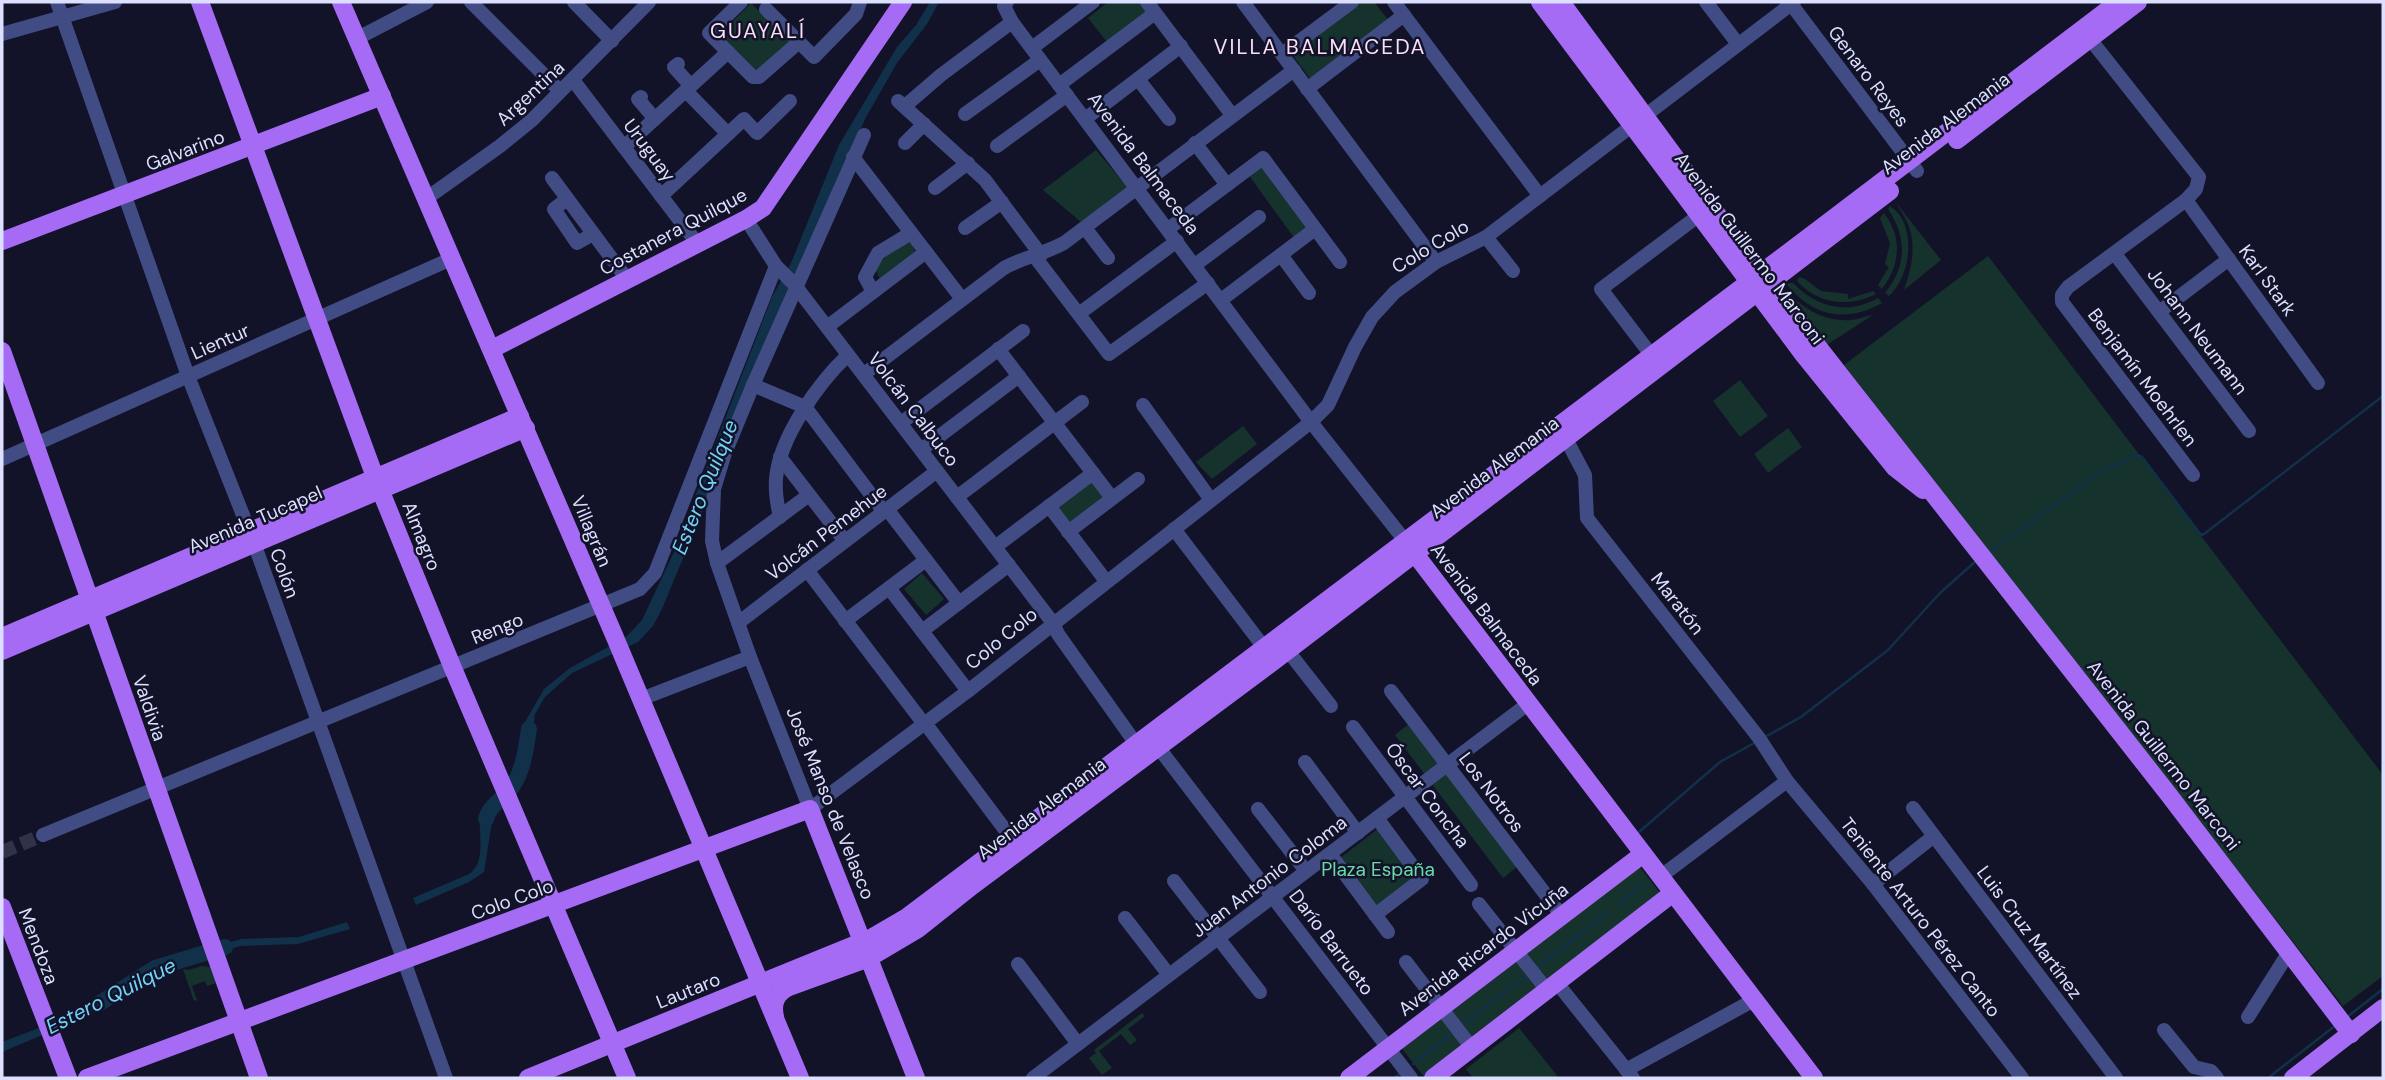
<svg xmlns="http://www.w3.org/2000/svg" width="2385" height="1080" font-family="'DM Sans',sans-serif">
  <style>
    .green { fill: #16322c }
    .water { fill: #113049 }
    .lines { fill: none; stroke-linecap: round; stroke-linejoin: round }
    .stream { stroke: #113049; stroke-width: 2.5 }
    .river { stroke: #113049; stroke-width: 16 }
    .minor-tunnel { stroke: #303249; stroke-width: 14; stroke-dasharray: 14 7; stroke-linecap: butt }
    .minor { stroke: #414c84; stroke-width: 14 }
    .major { stroke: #a66bf5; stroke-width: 18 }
    .labels { text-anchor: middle; stroke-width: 5; stroke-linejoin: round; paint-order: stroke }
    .street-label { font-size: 19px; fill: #dcdffd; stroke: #121329 }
    .park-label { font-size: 19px; fill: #6cd9a8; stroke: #121329 }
    .neighbourhood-label { font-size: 21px; letter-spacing: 2px; fill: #fddef8; stroke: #121329 }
    .water-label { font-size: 21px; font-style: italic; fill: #72d2f5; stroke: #121329 }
  </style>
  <rect width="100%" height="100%" fill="#121329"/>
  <g class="green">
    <path d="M1108 2H1141L1147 11 1107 42 1088 18Z"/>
    <path d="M1359 2H1374L1390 22 1312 81 1291 53Z"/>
    <path d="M751 3 790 42 759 73 720 34Z"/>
    <path d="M1096 150 1128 188 1081 222 1043 190Z"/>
    <path d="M1262 163 1310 227 1295 239 1248 174Z"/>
    <path d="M1897 204 1941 260 1904 290C1912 267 1918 242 1905 218 1902 212 1898 208 1897 204Z"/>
    <path d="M1890 206C1918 224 1911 276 1889 296L1885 293C1907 266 1907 237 1888 209Z"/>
    <path d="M1884 213C1903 238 1900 265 1882 289L1878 285 1889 267 1885 264 1890 243 1880 218Z"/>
    <path d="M910 239 916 254 880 279 875 269 882 254Z"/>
    <path d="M1988 256 2383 775V976L2343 1006 1844 365Z"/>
    <path d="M1799 277 1805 279 1821 291 1848 294V299L1873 291 1876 294C1848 308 1818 304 1797 281Z"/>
    <path d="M1789 283H1793C1817 308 1848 315 1878 298L1882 303C1846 323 1814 317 1787 285Z"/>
    <path d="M1783 288C1803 308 1822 322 1852 320 1859 319 1867 316 1873 315L1825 346 1781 290Z"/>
    <path d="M1740 380 1768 416 1740 437 1713 401Z"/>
    <path d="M1243 426 1257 444 1212 479 1196 462Z"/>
    <path d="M1788 428 1802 447 1768 473 1754 454Z"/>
    <path d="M1091 481 1105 497 1069 525 1056 508Z"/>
    <path d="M922 573 944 599 926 615 904 589Z"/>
    <path d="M1411 722 1518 866 1503 878 1395 735Z"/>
    <path d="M1379 828 1416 876 1379 908 1339 859Z"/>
    <path d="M1636 862 1664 898 1425 1078 1399 1045Z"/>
    <path d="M202 966 210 967 216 983 207 986 205 981 192 986 197 1000 194 1001 183 969 188 970Z"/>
    <path d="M1142 1013 1145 1016 1128 1029 1137 1040 1130 1045 1121 1034 1099 1051 1112 1068 1102 1075 1089 1058 1096 1053 1094 1050Z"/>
    <path d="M1519 1028 1559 1078H1473L1466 1069Z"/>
  </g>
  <g class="water">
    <path d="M930 2H939L927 24 897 63 865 119 662 609 653 626 638 642 572 673 545 697 535 714 531 746 524 750 521 747 525 722 544 689 570 668 626 637 642 620 673 554 772 297 791 263 839 145 897 47 916 25Z"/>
    <path d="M495 798 499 807 493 815 484 872 469 882 416 905 413 898 469 874C487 863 478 832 480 814L483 808Z"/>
    <path d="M347 922 350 929 298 944 241 946 223 951 221 945 241 939 299 937Z"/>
    <path d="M116 987 121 995 78 1020 2 1052V1042L60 1020Z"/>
  </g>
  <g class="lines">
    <g class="stream">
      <path d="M1990 551 2103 471 2138 455 2142 457 2201 535 2204 534 2383 396"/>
      <path d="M1765 737 1801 717 1888 650 1940 593 1976 561"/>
      <path d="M1639 832 1720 762 1756 742"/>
      <path d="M1618 904 1644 884"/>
      <path d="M1538 967 1607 913"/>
      <path d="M2347 1017 2383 989"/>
      <path d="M1463 1024 1526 976"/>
      <path d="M1413 1064 1451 1034"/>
      <path d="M1394 1078 1401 1073"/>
      <path d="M2268 1078 2336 1025"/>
    </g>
    <g class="river">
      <path d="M486 819C490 803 507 798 514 784 524 767 526 748 529 729"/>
      <path d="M100 1003 155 968 225 947"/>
    </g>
    <path class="minor-tunnel" d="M2 852 43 835"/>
    <g class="minor">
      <path d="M57 2 188 376 254 543 446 1078"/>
      <path d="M471 2 560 91"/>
      <path d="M574 2 612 41"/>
      <path d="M1007 2 1004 6 1012 22 1311 422 1406 542"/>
      <path d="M1147 2 1232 115"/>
      <path d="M1243 2 1436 262"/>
      <path d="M1394 2 1540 196"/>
      <path d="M1706 2 1738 44"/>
      <path d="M1791 4 1917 171"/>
      <path d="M766 9 814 57 856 14 860 2"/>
      <path d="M2 34 115 2"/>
      <path d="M356 39 427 2"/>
      <path d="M2090 39 2199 177 2196 189 2186 200 2068 287 2062 295V302L2193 475"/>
      <path d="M1032 48 1093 2"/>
      <path d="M728 52 753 77H759L799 42"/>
      <path d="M1282 54 1352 2"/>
      <path d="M678 64 674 67 691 86"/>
      <path d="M1138 79 1169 119"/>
      <path d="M573 80 697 243"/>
      <path d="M1059 85 1155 13"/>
      <path d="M1307 89 1404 15"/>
      <path d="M686 91 728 134"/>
      <path d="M641 97 638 99 655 119"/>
      <path d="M898 101 985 180 1041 255"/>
      <path d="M905 106 941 75 1012 22"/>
      <path d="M965 114 1040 60"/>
      <path d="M1085 119 1181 46"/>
      <path d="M864 135 753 385 725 453 714 489 712 541 717 563 750 657 810 809 968 691 1311 422 1328 405 1355 347 1372 317 1395 292 1436 262 1486 237 1794 2"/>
      <path d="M905 143 924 124"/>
      <path d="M1195 143 1227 185"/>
      <path d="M997 146 1067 95"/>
      <path d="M624 147 728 52 709 33 741 2"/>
      <path d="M853 157 962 299"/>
      <path d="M552 178 627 279"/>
      <path d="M935 188 968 163"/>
      <path d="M661 196 744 119 757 133 790 101"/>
      <path d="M427 198 500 146 532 120 649 2"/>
      <path d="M567 199 554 209 577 243 593 234"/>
      <path d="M2186 200 2318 383"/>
      <path d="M746 219 776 266 794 284 1053 623 1058 634 1134 741 1137 745 1158 747 1411 1078"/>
      <path d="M965 228 1002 202"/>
      <path d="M1085 228 1108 258"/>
      <path d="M1168 229 1263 158 1340 262"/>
      <path d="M1486 237 1513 271"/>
      <path d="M2115 254 2249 431"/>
      <path d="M1281 255 1309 293"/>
      <path d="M1035 257 1109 354 1208 283"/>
      <path d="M1195 265 1259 217"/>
      <path d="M873 292 865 277 878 253 911 233"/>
      <path d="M1221 300 1315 229"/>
      <path d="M2159 312 2229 259"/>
      <path d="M1080 313 1177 241"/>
      <path d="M827 327 926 252"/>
      <path d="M998 349 1112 498"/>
      <path d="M1652 356 1601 289 1698 216"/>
      <path d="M864 374 1004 268C1024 257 1044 254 1064 243L1294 70"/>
      <path d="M753 385 805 407 884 512"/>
      <path d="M1143 405 1211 500"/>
      <path d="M901 423 1023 331"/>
      <path d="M1566 439 1585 475 1587 518 1759 738 1787 781 1873 884 2022 1078"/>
      <path d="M921 450 1019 376"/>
      <path d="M780 457 845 541"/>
      <path d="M2 459 453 258"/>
      <path d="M957 497 1082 402"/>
      <path d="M1049 506 1106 581"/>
      <path d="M887 509 959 603"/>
      <path d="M780 517C777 504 775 492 776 479 779 438 819 382 848 355"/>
      <path d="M1174 529 1269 654"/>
      <path d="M1068 532 1138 479"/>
      <path d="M995 547 1093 473"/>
      <path d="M717 563 809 495"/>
      <path d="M807 570 924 724"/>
      <path d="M889 588 968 691"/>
      <path d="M845 621 926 560"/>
      <path d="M738 623 937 471"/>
      <path d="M922 631 1009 565"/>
      <path d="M1288 651 1331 706"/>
      <path d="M1391 691 1562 916"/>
      <path d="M641 699 750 657"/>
      <path d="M925 723 1012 839"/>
      <path d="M1353 727 1471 885"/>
      <path d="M1305 762 1358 833"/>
      <path d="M1913 808 2116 1078"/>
      <path d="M1258 809 1306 871"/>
      <path d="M43 835 640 589 655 573 776 266"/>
      <path d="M1330 854 1388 932"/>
      <path d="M1660 877 1787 781"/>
      <path d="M1174 881 1260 992"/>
      <path d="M1873 884 1934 836"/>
      <path d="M1479 904 1547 990"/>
      <path d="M1375 915 1422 879 1377 818"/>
      <path d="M1125 918 1169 975"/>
      <path d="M1406 962 1472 1048"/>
      <path d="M1018 964 1078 1044"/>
      <path d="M1557 983 1633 1078"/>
      <path d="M2248 1017 2289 952"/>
      <path d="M2164 1030 2194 1067 2211 1071 2217 1078"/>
      <path d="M1626 1070 1754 1000"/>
      <path d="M1033 1078 1529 703"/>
    </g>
    <g class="major">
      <path d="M200 2 375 477 452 666 627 1078"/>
      <path d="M341 2 614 635 800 1078"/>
      <path d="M1540 2 1803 354 1895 468 1923 490"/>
      <path d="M1561 2 1761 274 2169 795 2351 1034"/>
      <path d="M1957 140 2138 2"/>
      <path d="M2 241 382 96"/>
      <path d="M492 349 746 219 763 208 903 2"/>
      <path d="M2 351 259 1078"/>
      <path d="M1409 546 1814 1078"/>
      <path d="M2 637 520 416"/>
      <path d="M2 651 526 428"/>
      <path d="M2 907 68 1078"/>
      <path d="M775 1017C772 1003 776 993 789 987L869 958 918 929 972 886 1274 661 1890 191"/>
      <path d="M87 1078 810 809 916 1078"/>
      <path d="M528 1078 871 938 907 917 1826 224 2118 2"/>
      <path d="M1349 1078 1643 854"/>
      <path d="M1433 1078 1673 893"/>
      <path d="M2293 1078 2383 1008"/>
    </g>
  </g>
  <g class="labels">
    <g class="street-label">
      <text transform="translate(1869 76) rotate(53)" y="7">Genaro Reyes</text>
      <text transform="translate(530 93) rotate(-43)" y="7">Argentina</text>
      <text transform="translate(1945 123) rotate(-37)" y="7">Avenida Alemania</text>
      <text transform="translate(185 150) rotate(-21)" y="7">Galvarino</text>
      <text transform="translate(650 150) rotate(53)" y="7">Uruguay</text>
      <text transform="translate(1144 163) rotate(53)" y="7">Avenida Balmaceda</text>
      <text transform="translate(673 231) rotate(-28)" y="7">Costanera Quilque</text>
      <text transform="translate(1430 246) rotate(-31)" y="7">Colo Colo</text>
      <text transform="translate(1750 248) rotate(53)" y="7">Avenida Guillermo Marconi</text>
      <text transform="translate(2268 280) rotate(54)" y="7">Karl Stark</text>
      <text transform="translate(2198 331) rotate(53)" y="7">Johann Neumann</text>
      <text transform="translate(220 341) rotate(-24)" y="7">Lientur</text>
      <text transform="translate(2143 377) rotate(53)" y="7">Benjamín Moehrlen</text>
      <text transform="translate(914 409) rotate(53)" y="7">Volcán Calbuco</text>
      <text transform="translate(1494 467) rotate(-37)" y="7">Avenida Alemania</text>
      <text transform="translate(255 519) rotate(-23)" y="7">Avenida Tucapel</text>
      <text transform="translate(592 531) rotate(67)" y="7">Villagrán</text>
      <text transform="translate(826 532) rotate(-37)" y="7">Volcán Pemehue</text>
      <text transform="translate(422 536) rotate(68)" y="7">Almagro</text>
      <text transform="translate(285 573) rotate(70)" y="7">Colón</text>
      <text transform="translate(1678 603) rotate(52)" y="7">Maratón</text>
      <text transform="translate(1487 614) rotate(53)" y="7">Avenida Balmaceda</text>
      <text transform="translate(497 628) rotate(-22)" y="7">Rengo</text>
      <text transform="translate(1001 638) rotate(-39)" y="7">Colo Colo</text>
      <text transform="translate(150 708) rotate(71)" y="7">Valdivia</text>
      <text transform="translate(2164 755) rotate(52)" y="7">Avenida Guillermo Marconi</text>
      <text transform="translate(1492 792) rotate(53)" y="7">Los Notros</text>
      <text transform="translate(1428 795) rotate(53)" y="7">Óscar Concha</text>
      <text transform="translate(831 803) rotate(68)" y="7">José Manso de Velasco</text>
      <text transform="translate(1041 808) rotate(-37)" y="7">Avenida Alemania</text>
      <text transform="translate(1269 876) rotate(-37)" y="7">Juan Antonio Coloma</text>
      <text transform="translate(512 899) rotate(-20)" y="7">Colo Colo</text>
      <text transform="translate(1921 917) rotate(52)" y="7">Teniente Arturo Pérez Canto</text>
      <text transform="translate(2030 932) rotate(53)" y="7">Luis Cruz Martínez</text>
      <text transform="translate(1332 942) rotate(53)" y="7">Darío Barrueto</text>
      <text transform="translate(39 946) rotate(69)" y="7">Mendoza</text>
      <text transform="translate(1483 949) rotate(-37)" y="7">Avenida Ricardo Vicuña</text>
      <text transform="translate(688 990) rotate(-22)" y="7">Lautaro</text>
    </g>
    <g class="park-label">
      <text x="1378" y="876">Plaza España</text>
    </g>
    <g class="neighbourhood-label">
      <text x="758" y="38">GUAYALÍ</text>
      <text x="1320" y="54">VILLA BALMACEDA</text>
    </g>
    <g class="water-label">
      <text transform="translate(705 487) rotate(-68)" y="7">Estero Quilque</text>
      <text transform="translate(111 996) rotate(-27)" y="7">Estero Quilque</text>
    </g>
  </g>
  <rect width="2385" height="1080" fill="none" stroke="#dcdffd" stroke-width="7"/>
</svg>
